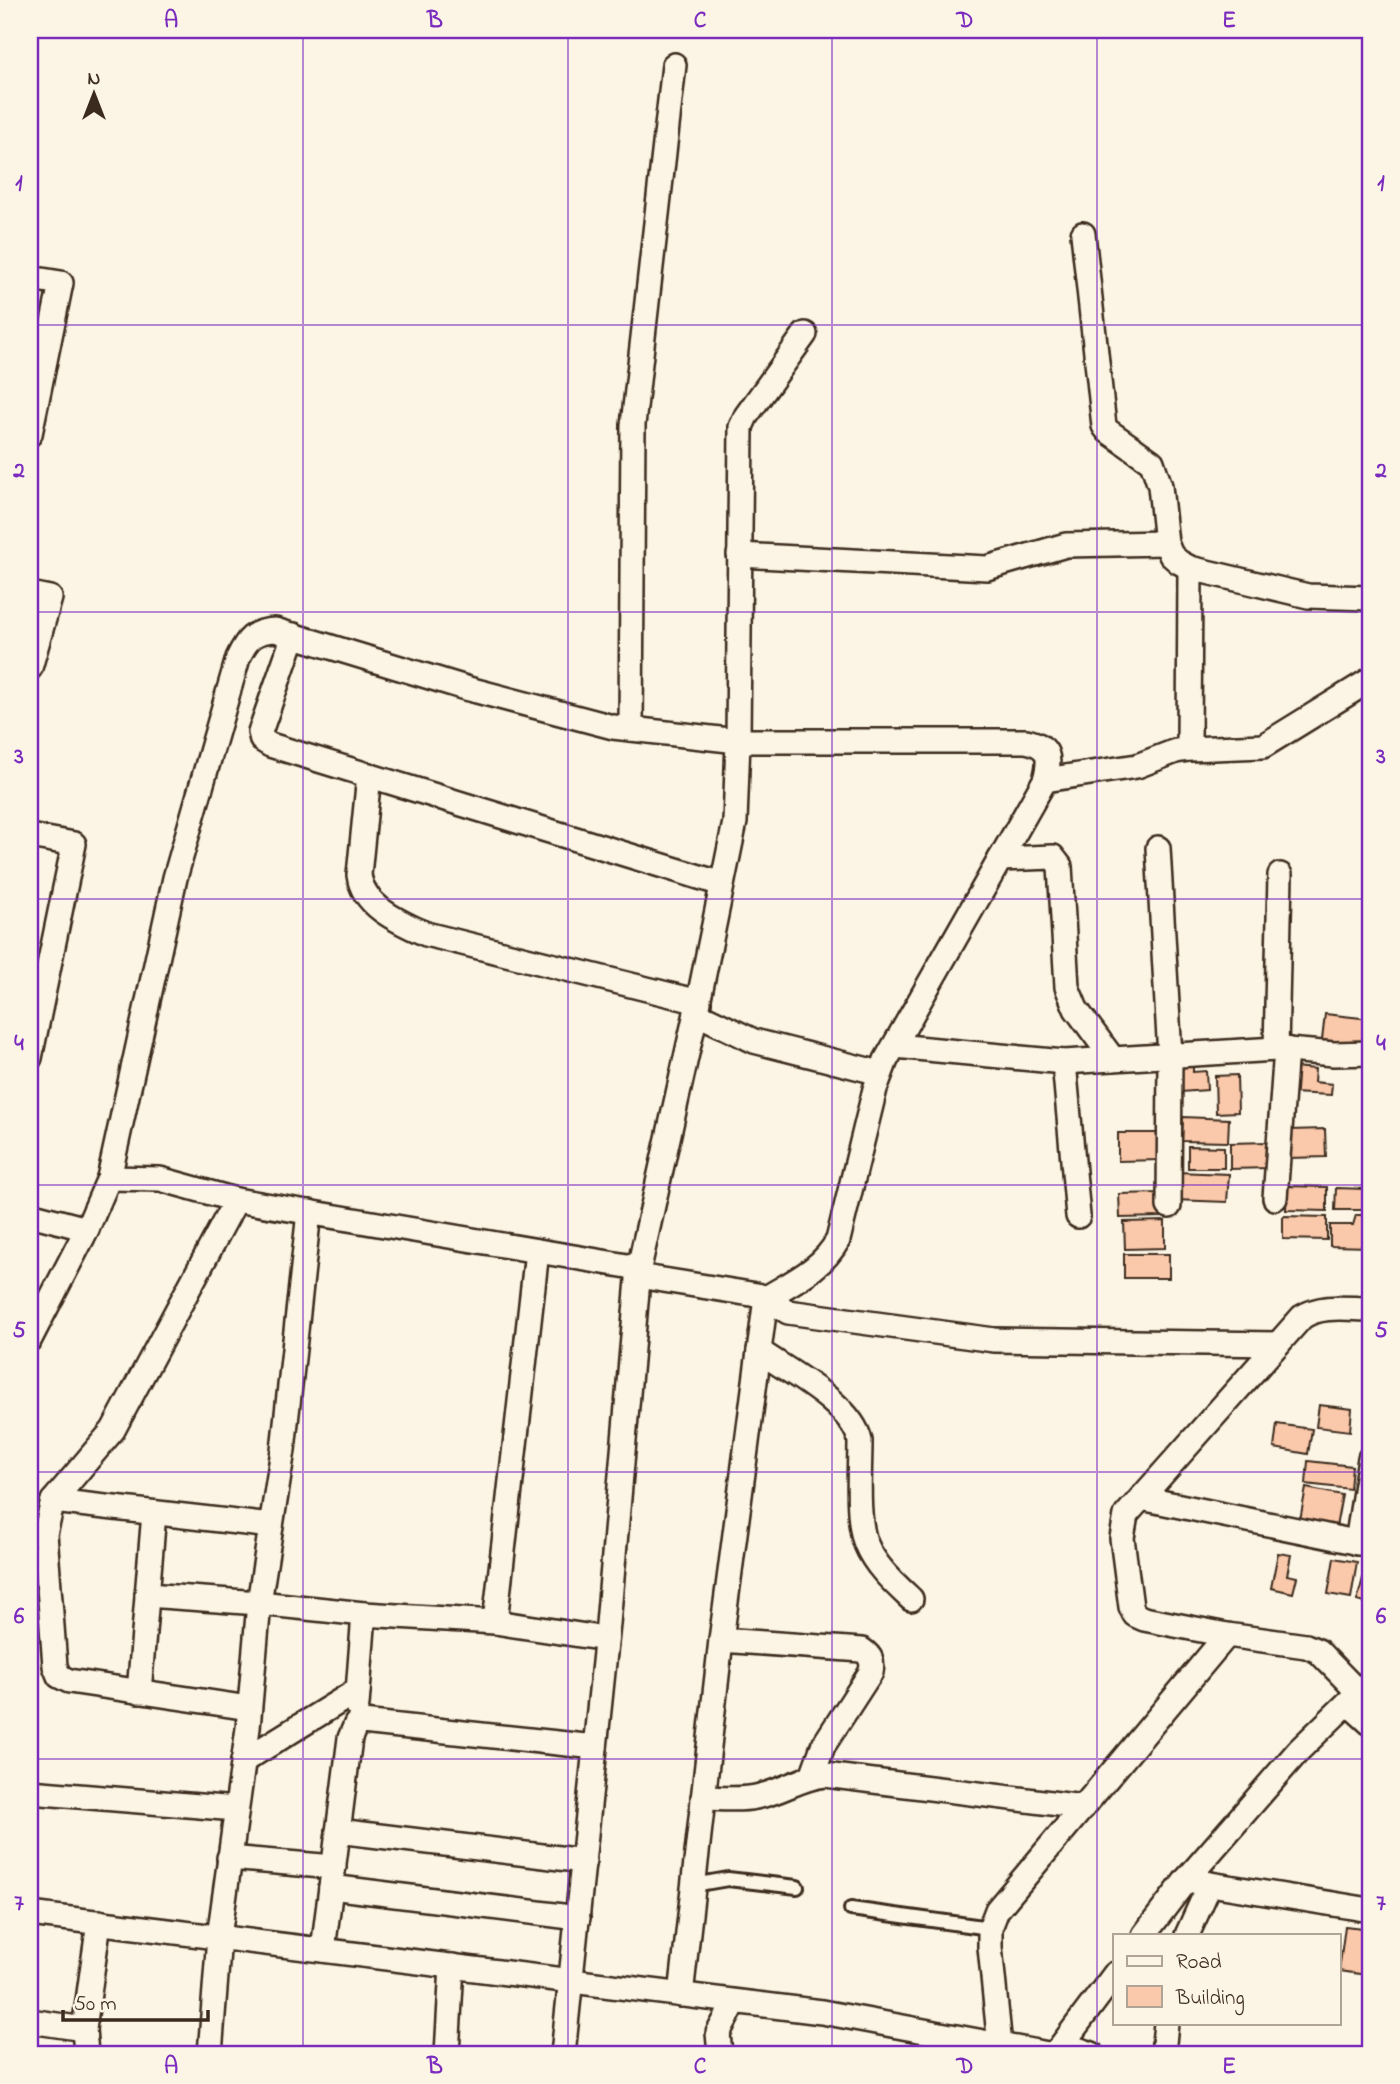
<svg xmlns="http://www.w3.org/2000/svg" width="1400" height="2084" font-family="'Indie Flower',sans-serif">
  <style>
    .building { fill: #fac8aa; stroke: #3b2a1e; stroke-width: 2 }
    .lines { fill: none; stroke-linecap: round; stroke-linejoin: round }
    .service-casing { stroke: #3b2a1e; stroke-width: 18 }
    .minor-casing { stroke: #3b2a1e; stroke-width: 28 }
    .service { stroke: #fcf5e5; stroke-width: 12 }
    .minor { stroke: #fcf5e5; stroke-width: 23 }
    .grid { fill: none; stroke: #7b2cbf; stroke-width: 2; stroke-opacity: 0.55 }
    .neatline { fill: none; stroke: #7b2cbf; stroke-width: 2.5 }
    .grid-label { font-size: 23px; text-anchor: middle; font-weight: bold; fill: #7b2cbf }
  </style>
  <rect width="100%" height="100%" fill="#fcf5e5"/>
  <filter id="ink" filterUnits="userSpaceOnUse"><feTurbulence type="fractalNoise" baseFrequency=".0143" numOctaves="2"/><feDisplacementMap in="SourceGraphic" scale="14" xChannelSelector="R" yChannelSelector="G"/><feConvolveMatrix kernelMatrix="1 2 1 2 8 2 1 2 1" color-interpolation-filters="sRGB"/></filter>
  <g filter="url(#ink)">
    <g class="building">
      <path d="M1325 1014 1370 1019V1046L1322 1040Z"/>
      <path d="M1193 1065V1072L1206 1071 1207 1090 1181 1092 1180 1066Z"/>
      <path d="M1293 1067 1315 1069 1314 1082 1332 1084 1331 1095 1292 1093Z"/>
      <path d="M1237 1075 1238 1112 1216 1113 1215 1076Z"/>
      <path d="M1183 1117 1229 1119 1228 1142 1182 1141Z"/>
      <path d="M1325 1129 1326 1157 1289 1158V1130Z"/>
      <path d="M1118 1133H1160V1160L1118 1161Z"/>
      <path d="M1269 1142V1168L1230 1169V1143Z"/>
      <path d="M1188 1146 1224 1147V1168H1188Z"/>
      <path d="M1175 1172 1229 1174 1227 1202 1174 1200Z"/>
      <path d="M1287 1186 1327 1187V1211L1286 1210Z"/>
      <path d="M1336 1188 1367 1189V1210H1335Z"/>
      <path d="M1162 1193V1217L1120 1218 1119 1194Z"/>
      <path d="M1356 1215H1370V1247L1330 1246V1225H1353Z"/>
      <path d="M1283 1216 1327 1217V1240L1283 1239Z"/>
      <path d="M1165 1221V1248L1125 1249 1124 1222Z"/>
      <rect x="1124" y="1254" width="45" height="24"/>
      <path d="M1319 1405 1352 1409 1350 1431 1316 1427Z"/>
      <path d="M1277 1424 1312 1429 1308 1454 1274 1448Z"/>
      <path d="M1308 1461 1352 1466 1350 1489 1306 1484Z"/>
      <path d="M1306 1488 1342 1495 1336 1527 1300 1520Z"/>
      <path d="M1278 1553 1291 1555 1287 1575 1297 1577 1293 1593 1271 1588Z"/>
      <path d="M1334 1558 1357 1562 1351 1598 1328 1594Z"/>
      <path d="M1367 1563H1370V1604L1357 1601Z"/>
      <path d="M1345 1926 1370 1929 1367 1975 1339 1971Z"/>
    </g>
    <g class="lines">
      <defs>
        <g id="service">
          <path d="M693 1885 728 1879 797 1887"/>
          <path d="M851 1909 990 1928"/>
        </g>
        <g id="minor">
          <path d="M1083 234 1104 426 1108 431 1152 462 1160 486 1166 543 1171 555 1179 562 1190 568 1308 596 1370 598"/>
          <path d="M30 278 61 283 30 434"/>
          <path d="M739 555 987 568 1066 545 1166 543"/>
          <path d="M30 594 50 598 30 668"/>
          <path d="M294 635 260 732 262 740 270 745 722 884"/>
          <path d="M631 729 633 425 674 65"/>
          <path d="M1189 749 1190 568"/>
          <path d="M369 775 359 875C363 907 400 922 426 934L699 1002"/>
          <path d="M1045 780 1137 766 1176 751 1189 749 1263 746 1370 680"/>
          <path d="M30 836 74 844 30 1058"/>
          <path d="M1158 848 1170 1056 1169 1206"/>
          <path d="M1000 859 1053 857 1060 866 1067 987 1076 1009 1113 1059"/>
          <path d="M696 1013 754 1041 880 1073"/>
          <path d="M895 1046 1064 1062 1276 1049 1334 1054 1370 1053"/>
          <path d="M1276 1049 1280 875"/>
          <path d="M1064 1062 1078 1216"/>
          <path d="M109 1178 160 1179 236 1200 639 1268"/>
          <path d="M1275 1198 1286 1049"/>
          <path d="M236 1200 113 1430 53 1501 45 1534 55 1666 59 1676 69 1681 249 1708"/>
          <path d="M30 1214 87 1229 30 1339"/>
          <path d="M87 1229 109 1178 175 878 238 658C247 639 253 631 275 630L469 689 613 727 738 741H1026C1050 746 1051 758 1045 780L886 1060 875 1089 838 1240C822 1269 794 1281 766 1298L721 1640 681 1995"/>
          <path d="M638 1276 757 1295 766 1298 788 1312 994 1340 1278 1344"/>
          <path d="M759 1351C789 1372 853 1405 860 1441 860 1469 856 1519 866 1544 875 1566 894 1583 911 1599"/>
          <path d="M1141 1498 1370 1545"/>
          <path d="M53 1501 271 1526"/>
          <path d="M1357 1543 1370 1458"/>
          <path d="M147 1595 259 1603 364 1614 495 1622 606 1639"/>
          <path d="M495 1622 537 1251"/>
          <path d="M721 1640 862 1650C871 1656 873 1661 871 1672L823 1746 812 1776"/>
          <path d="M139 1692 154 1513"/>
          <path d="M1359 1693 1318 1651 1306 1646 1227 1635 1144 1619 1135 1615 1131 1607 1122 1538 1126 1515 1302 1317C1322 1304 1348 1309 1370 1309"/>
          <path d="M1349 1704 1370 1723"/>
          <path d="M357 1705 364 1614"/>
          <path d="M243 1761 358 1690"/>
          <path d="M30 1792 236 1809"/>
          <path d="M703 1798C722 1798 742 1801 760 1796 783 1791 802 1777 825 1775L1083 1807"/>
          <path d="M338 1831 584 1861"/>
          <path d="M229 1858 334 1867"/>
          <path d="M1186 1880 1370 1910"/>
          <path d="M331 1887 578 1918"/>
          <path d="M30 1914 822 2012 1048 2054"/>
          <path d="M1144 1935 1186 1880 1299 1750 1370 1681"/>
          <path d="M1187 1935 1210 1884"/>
          <path d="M323 1950 350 1738 356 1724 362 1722 595 1747"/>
          <path d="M30 2021 84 2029"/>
          <path d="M1063 2044 1092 2054"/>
          <path d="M1000 2046 990 1947V1928L997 1910 1227 1635"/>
          <path d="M86 2054 84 2029 99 1922"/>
          <path d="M210 2054 219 1937 248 1728 259 1603 283 1450 309 1212"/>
          <path d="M447 2054 452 1966"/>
          <path d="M563 2054 608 1624 639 1268 696 1013 735 822 738 741 741 427 746 416 805 334"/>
          <path d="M720 2054 718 2033 735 2002"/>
          <path d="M1055 2054 1115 1974"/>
          <path d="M1163 2054 1166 2023"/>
        </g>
      </defs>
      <use href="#service" class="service-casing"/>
      <use href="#minor" class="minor-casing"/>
      <use href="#service" class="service"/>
      <use href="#minor" class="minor"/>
    </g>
  </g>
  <path class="grid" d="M303 30V2054M568 30V2054M832 30V2054M1097 30V2054M30 325H1370M30 612H1370M30 899H1370M30 1185H1370M30 1472H1370M30 1759H1370"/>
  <rect width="1400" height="2084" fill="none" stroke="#fcf5e5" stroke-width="77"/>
  <rect x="1113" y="1934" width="228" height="91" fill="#fcf5e5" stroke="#afa495" stroke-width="2"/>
  <rect x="1127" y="1956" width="35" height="10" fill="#fcf5e5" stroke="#afa495" stroke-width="2"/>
  <text x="1176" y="1968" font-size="21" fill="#3b2a1e">Road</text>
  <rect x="1127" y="1986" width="35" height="21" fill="#fac8aa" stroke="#afa495" stroke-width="2"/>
  <text x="1176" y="2004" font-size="21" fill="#3b2a1e">Building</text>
  <g transform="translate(94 94)" stroke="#fcf5e5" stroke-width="5" paint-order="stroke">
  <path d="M0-5L12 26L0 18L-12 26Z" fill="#3b2a1e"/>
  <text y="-10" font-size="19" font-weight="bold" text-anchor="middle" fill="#3b2a1e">N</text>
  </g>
  <path d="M63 2010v10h145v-10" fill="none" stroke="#3b2a1e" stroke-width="3.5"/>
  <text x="74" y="2010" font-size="21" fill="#3b2a1e" stroke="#fcf5e5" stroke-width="5" paint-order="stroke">50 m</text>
  <rect x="38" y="38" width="1324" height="2008" class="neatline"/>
  <g class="grid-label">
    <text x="171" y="27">A</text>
    <text x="435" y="27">B</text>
    <text x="700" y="27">C</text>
    <text x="965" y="27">D</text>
    <text x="1229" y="27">E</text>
    <text x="19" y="190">1</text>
    <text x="1381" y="190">1</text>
    <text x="19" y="477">2</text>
    <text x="1381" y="477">2</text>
    <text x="19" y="763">3</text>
    <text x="1381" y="763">3</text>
    <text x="19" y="1050">4</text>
    <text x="1381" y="1050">4</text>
    <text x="19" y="1337">5</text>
    <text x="1381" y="1337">5</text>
    <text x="19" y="1623">6</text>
    <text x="1381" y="1623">6</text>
    <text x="19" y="1910">7</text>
    <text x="1381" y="1910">7</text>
    <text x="171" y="2073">A</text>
    <text x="435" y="2073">B</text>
    <text x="700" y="2073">C</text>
    <text x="965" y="2073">D</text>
    <text x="1229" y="2073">E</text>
  </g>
</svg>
